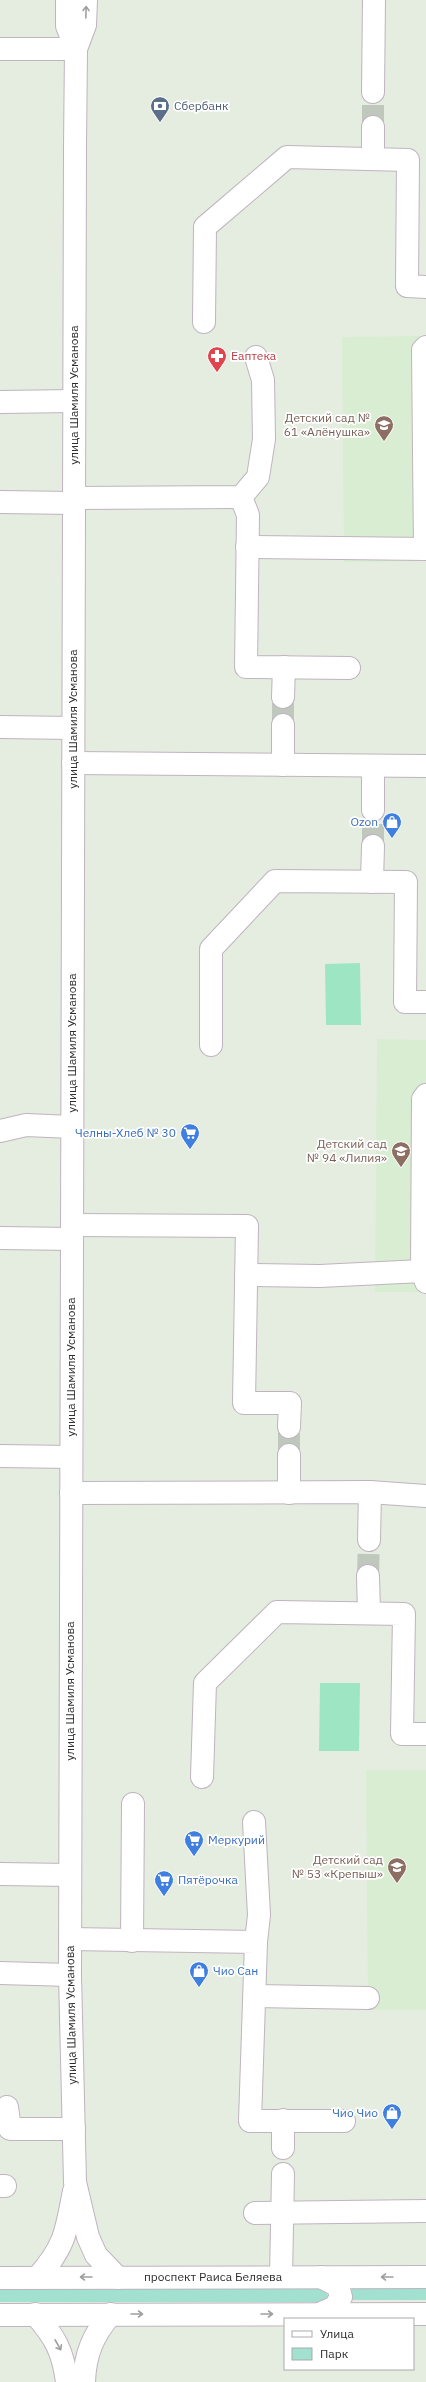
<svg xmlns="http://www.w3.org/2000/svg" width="426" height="2382" font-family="'IBM Plex Sans',sans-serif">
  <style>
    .education { fill: #d8edd2 }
    .green { fill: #a2e0d0 }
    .pitch { fill: #9ee6c3 }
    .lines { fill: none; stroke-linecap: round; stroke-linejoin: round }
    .minor-tunnel { stroke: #c0c7bd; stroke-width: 22; stroke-dasharray: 22 11; stroke-linecap: butt }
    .minor-casing { stroke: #bfb4bf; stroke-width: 24 }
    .minor { stroke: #fff; stroke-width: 22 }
    .oneway { stroke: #a0a0a0 }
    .labels { text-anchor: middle; stroke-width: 3.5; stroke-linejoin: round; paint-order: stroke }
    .service-label { font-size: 12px; fill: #4e5e75; stroke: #fff; text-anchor: start }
    .health-label { font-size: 12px; fill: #be3a42; stroke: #fff; text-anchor: start }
    .street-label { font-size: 12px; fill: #2d2d2d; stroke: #fff }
    .education-label { font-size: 12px; fill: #785e54; stroke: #fff; text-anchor: end }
    .shop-label { font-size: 12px; fill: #366cbe; stroke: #fff; text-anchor: end }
  </style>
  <rect width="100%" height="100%" fill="#e5ede1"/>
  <g class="education">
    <path d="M426 336V561L344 562 342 337Z"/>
    <path d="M377 1039 426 1040V1292H375Z"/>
    <path d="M366 1770H426V2010H368Z"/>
  </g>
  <g class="green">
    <path d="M350 2285H426V2300H349L352 2291Z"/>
    <path d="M0 2287 323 2288 326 2290 328 2297 322 2302H0Z"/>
  </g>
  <g class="pitch">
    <path d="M360 963 361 1025H326L325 964Z"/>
    <path d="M320 1683H360L359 1751H319Z"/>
  </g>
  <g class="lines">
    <g class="minor-tunnel">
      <path d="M373 127V92"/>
      <path d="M283 725V697"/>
      <path d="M373 846V810"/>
      <path d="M289 1455V1427"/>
      <path d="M368 1576 369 1540"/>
    </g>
    <defs>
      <g id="minor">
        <path d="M67 0V26L76 49"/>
        <path d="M86 0 85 25 76 49 75 147 70 1975 75 2182 88 2237 96 2255 118 2278"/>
        <path d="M0 49H76"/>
        <path d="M373 92 374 0"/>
        <path d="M373 159V127"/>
        <path d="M204 322 205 227 287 157 408 160 407 286 426 287"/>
        <path d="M0 402 74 401"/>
        <path d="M241 497 248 515 246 667 349 668"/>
        <path d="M74 498 241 497 258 477 264 439 263 380 256 357"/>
        <path d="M0 502 74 503"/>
        <path d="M247 547 426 549"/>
        <path d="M425 549 423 350 426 347"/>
        <path d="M283 697 284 667"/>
        <path d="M283 725V765"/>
        <path d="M0 727 73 728"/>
        <path d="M73 763 426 766"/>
        <path d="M373 810V766"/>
        <path d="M372 882 373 846"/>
        <path d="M211 1045V949L275 881 406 882 405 1002H426"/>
        <path d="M426 1095 423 1099 422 1271 426 1282"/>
        <path d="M0 1131 26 1125 72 1127"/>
        <path d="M72 1225 247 1226 244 1403H290L289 1427"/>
        <path d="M0 1238 72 1239"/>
        <path d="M246 1275 320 1276 422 1271"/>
        <path d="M0 1456 71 1457"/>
        <path d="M71 1493 370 1492 426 1496"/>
        <path d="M289 1493V1455"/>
        <path d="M369 1540 370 1492"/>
        <path d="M368 1576 369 1613"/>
        <path d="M202 1777 205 1683 277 1612 404 1614 402 1734H426"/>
        <path d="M254 1822 259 1915 256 1942"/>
        <path d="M0 1874 70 1875"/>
        <path d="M70 1939 256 1942 250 2121H344"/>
        <path d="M132 1941 133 1804"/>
        <path d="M0 1973 70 1975"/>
        <path d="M255 1996 368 1998"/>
        <path d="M7 2107 10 2129H74"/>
        <path d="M283 2120V2148"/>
        <path d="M0 2186H5"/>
        <path d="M255 2213 426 2211"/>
        <path d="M38 2277C66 2245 66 2231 74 2191"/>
        <path d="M281 2277 283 2174"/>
        <path d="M0 2278 426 2277"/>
        <path d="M35 2314C55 2337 63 2351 67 2382"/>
        <path d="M319 2314 335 2307 341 2297 338 2286 321 2277"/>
        <path d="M0 2315 426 2314"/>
        <path d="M84 2382C85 2354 93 2335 111 2314"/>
      </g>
    </defs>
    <use href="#minor" class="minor-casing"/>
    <use href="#minor" class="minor"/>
  </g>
  <defs><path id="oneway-shaft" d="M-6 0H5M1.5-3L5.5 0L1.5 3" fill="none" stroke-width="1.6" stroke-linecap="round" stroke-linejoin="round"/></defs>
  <g class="oneway">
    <use href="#oneway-shaft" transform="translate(86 12) rotate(-89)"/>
    <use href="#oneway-shaft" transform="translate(86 2277) rotate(-180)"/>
    <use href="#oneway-shaft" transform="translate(387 2277) rotate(-180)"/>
    <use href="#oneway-shaft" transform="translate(137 2314)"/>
    <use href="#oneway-shaft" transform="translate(267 2314)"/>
    <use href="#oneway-shaft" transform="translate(58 2345) rotate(61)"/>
  </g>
  <defs>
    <symbol id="bank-pin" viewBox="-11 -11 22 30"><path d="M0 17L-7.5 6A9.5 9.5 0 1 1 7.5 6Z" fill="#5c6f8a" stroke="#fff"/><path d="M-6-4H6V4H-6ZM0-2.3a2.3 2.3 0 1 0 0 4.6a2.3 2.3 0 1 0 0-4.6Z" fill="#fff"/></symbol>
    <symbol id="pharmacy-pin" viewBox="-11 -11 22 30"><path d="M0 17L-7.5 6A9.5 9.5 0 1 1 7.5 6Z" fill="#e0444e" stroke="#fff"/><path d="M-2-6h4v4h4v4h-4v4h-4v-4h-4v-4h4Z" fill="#fff"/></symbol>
    <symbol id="school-pin" viewBox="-11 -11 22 30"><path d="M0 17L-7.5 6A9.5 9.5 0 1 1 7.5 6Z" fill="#8d6e63" stroke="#fff"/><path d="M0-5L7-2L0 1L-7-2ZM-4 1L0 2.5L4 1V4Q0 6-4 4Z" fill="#fff"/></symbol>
    <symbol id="shop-pin" viewBox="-11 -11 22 30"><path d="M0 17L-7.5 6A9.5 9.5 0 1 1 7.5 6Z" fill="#3f7fe0" stroke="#fff"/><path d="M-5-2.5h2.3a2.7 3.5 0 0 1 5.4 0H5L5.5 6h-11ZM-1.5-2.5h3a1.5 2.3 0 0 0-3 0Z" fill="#fff"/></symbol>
    <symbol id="supermarket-pin" viewBox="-11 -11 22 30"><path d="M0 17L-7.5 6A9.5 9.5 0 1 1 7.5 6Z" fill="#3f7fe0" stroke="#fff"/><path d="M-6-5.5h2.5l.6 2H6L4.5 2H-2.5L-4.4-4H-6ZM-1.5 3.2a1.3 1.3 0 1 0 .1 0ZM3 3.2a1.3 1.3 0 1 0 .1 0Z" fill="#fff"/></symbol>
  </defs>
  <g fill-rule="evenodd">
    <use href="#bank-pin" x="149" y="95" width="22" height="30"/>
    <use href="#pharmacy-pin" x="206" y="345" width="22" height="30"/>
    <use href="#school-pin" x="373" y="414" width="22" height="30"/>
    <use href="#shop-pin" x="381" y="811" width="22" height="30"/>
    <use href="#supermarket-pin" x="179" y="1122" width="22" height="30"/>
    <use href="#school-pin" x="390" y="1140" width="22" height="30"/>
    <use href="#supermarket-pin" x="183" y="1829" width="22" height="30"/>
    <use href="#school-pin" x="386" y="1856" width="22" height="30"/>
    <use href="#supermarket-pin" x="153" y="1869" width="22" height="30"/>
    <use href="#shop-pin" x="188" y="1960" width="22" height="30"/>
    <use href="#shop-pin" x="381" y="2102" width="22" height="30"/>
  </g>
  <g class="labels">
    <g class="service-label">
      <text x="174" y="110">Сбербанк</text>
    </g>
    <g class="health-label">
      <text x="231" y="360">Еаптека</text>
    </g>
    <g class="street-label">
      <text transform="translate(74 395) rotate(-90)" y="4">улица Шамиля Усманова</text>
      <text transform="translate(73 719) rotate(-90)" y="4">улица Шамиля Усманова</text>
      <text transform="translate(72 1043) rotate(-90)" y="4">улица Шамиля Усманова</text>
      <text transform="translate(71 1367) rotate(-90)" y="4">улица Шамиля Усманова</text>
      <text transform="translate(70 1691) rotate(-90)" y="4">улица Шамиля Усманова</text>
      <text transform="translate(71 2015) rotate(-91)" y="4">улица Шамиля Усманова</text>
      <text x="213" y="2281">проспект Раиса Беляева</text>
    </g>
    <g class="education-label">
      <text x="370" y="422">Детский сад №<tspan x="370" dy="14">61 «Алёнушка»</tspan></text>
      <text x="387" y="1148">Детский сад<tspan x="387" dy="14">№ 94 «Лилия»</tspan></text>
      <text x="383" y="1864">Детский сад<tspan x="383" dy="14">№ 53 «Крепыш»</tspan></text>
    </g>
    <g class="shop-label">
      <text x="378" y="826">Ozon</text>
      <text x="176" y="1137">Челны-Хлеб № 30</text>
      <text x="208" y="1844" text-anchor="start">Меркурий</text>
      <text x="178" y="1884" text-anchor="start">Пятёрочка</text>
      <text x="213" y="1975" text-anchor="start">Чио Сан</text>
      <text x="378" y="2117">Чио Чио</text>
    </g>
  </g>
  <rect x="284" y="2318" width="130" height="52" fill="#ffffff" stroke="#ababab"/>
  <rect x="292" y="2331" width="20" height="6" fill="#ffffff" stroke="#ababab"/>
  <text x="320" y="2338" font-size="12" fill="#2d2d2d">Улица</text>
  <rect x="292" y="2348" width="20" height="12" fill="#a2e0d0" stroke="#ababab"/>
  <text x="320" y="2358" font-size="12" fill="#2d2d2d">Парк</text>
</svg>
